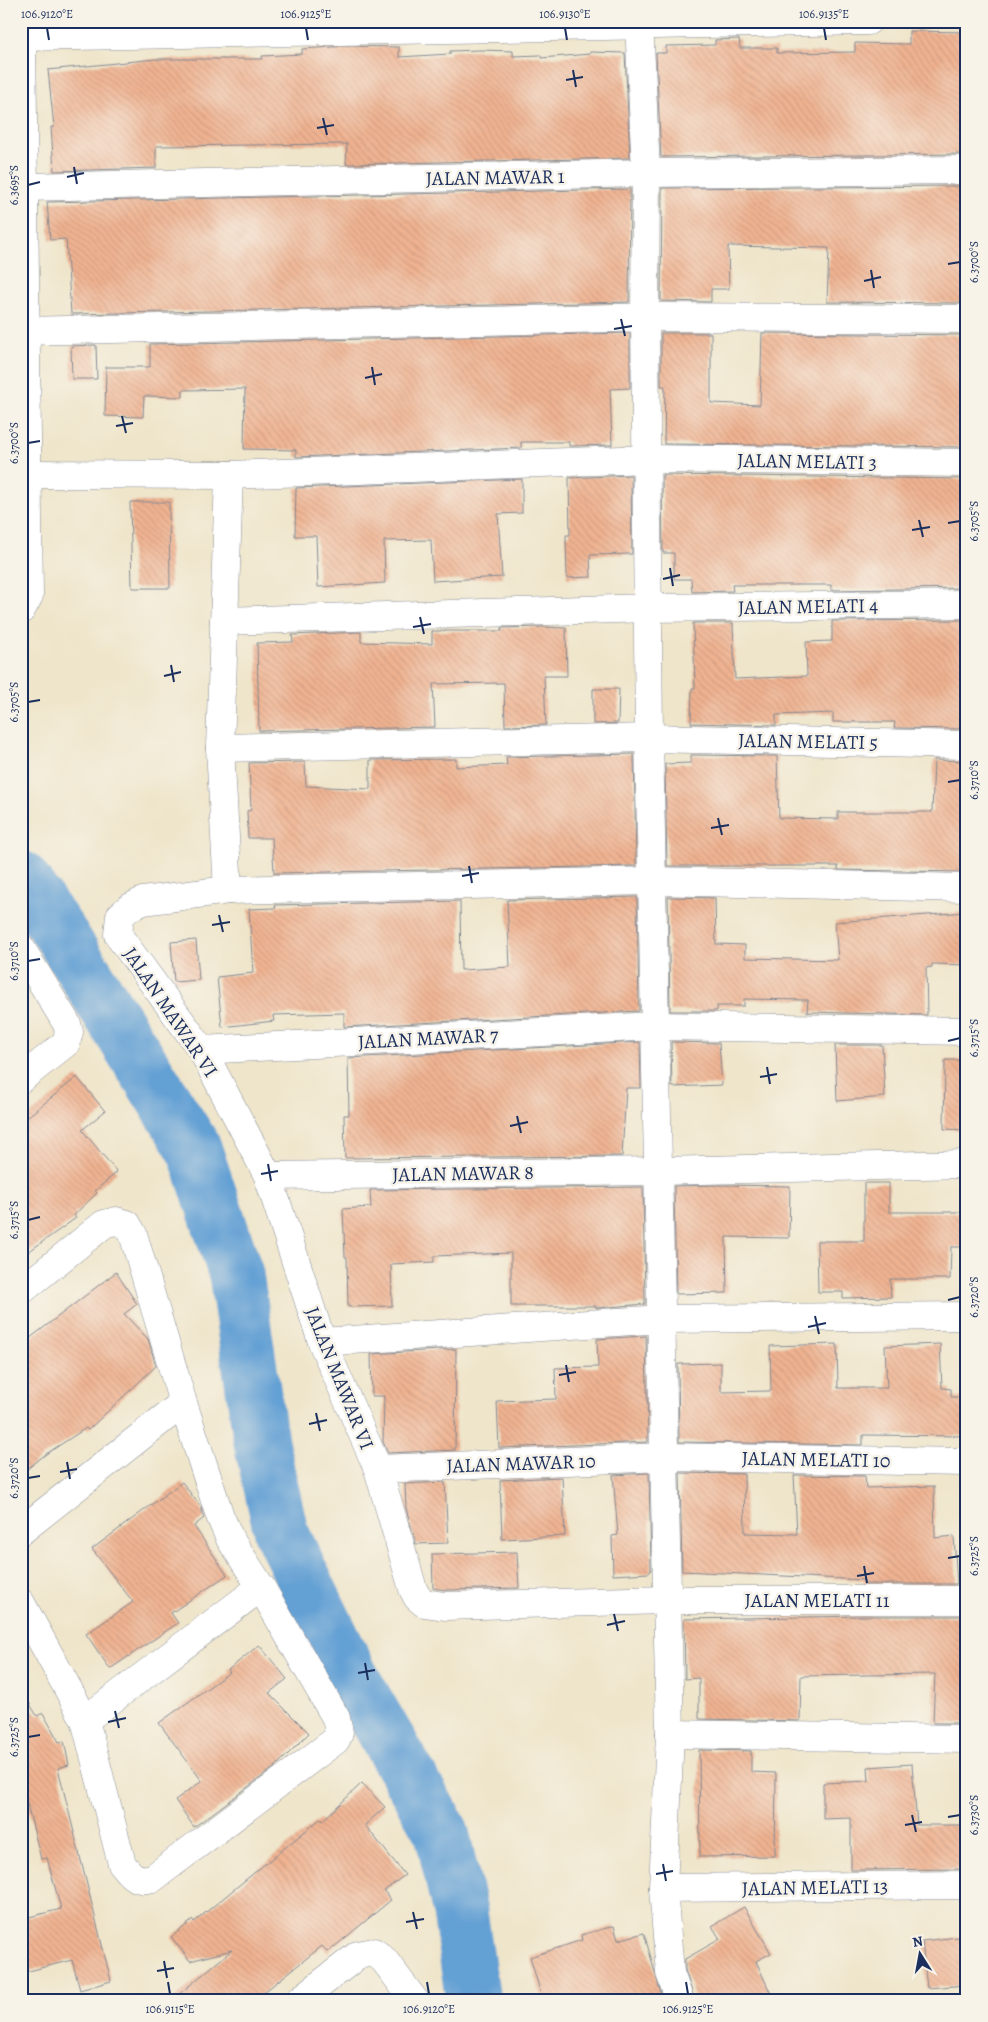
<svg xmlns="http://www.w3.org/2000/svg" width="988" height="2022" font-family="Alegreya,serif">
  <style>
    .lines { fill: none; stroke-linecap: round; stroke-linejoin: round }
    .river { stroke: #63a0d4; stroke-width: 55 }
    .building { fill: url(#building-back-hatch) }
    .minor-casing { stroke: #858a94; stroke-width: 29 }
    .minor { stroke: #fff; stroke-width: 28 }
    .ticks { fill: none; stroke: #1b2f5e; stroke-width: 2 }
    .labels { text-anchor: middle; stroke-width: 5; stroke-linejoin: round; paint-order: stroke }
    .street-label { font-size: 20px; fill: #1b2f5e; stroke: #f7f3e8 }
    .neatline { fill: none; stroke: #1b2f5e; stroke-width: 2 }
    .ticks-label { font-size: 12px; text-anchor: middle; fill: #1b2f5e }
  </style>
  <defs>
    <pattern id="building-back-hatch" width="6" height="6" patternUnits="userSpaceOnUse" patternTransform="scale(1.25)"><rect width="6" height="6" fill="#f0b391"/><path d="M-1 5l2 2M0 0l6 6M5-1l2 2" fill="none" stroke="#cd9a7f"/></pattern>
  </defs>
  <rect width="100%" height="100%" fill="#f7f3e8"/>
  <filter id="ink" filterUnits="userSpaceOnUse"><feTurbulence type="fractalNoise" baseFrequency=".02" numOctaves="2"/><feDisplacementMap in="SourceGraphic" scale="10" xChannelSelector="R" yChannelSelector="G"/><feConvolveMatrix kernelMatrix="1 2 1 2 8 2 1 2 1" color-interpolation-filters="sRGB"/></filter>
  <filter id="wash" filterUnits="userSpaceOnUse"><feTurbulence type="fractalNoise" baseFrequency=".0096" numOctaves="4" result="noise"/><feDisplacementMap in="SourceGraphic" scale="20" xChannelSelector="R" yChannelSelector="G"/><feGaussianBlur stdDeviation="1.12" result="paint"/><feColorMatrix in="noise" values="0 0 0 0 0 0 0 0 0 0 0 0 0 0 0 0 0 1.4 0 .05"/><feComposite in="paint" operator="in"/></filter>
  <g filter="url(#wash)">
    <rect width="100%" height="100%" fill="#efe5ca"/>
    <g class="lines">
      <path class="river" d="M21 878 61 935 194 1148 236 1274 261 1442 281 1532 351 1676 442 1833 460 1912 473 2001"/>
    </g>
    <g id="blocks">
      <g class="building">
        <path d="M909 31 967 32V154L661 157 656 53H666V46L715 45V40L739 39 740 48H777V53L855 52V43L909 44Z"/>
        <path d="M347 46 399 47V57L450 54V51L480 50 513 51V56L541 55V58L590 54V52L625 53 630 158 346 164 347 144 156 146V168L54 171 51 127H54L48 70 155 59H262V56L302 54V49Z"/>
        <path d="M967 186V303L827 302 829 248 728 246 729 289H711V302L661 301 662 188Z"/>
        <path d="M630 189 629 302 71 314 66 239 50 240 47 202Z"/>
        <path d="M630 333V388L610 389 612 445 569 446V442H521V448L296 457V450L244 449 245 389 183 390V397L144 396 143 417 105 416 106 367H150V344Z"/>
        <path d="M661 333H711V403L760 405 762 333 967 335V447L664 444 665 386H661Z"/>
        <path d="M96 345 97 379H72L71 346Z"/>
        <path d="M631 475 632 554 590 555 591 577 567 578 566 535H570L569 478Z"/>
        <path d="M662 475 967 479V588L831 590V585H732L733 591 692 592 691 579H674V553H663Z"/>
        <path d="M522 479V513L498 514 502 577 433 581 431 540 384 541 385 583 318 587 316 536H295L296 488Z"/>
        <path d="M130 502H169L170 588H132Z"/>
        <path d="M967 620V729L894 728 895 722H833V713L776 715V725L691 723 692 688H695L693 623H733L735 679 807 676 806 642 832 641V621Z"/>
        <path d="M542 627 566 628 567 676H544L546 725 505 726 504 683 433 684 435 727 259 731 257 643 293 642 292 635 361 632V642L432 644V631H502L501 628Z"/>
        <path d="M593 689H619L618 723 593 724Z"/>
        <path d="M634 754 636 866 274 873 272 838H248L247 811 251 810 249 763 305 762 306 786 370 789V760L456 759V767L507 765 506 757Z"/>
        <path d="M691 755 777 756 779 818 838 819V812H932L934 760 967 761V872L838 870V866H667L665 764 691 763Z"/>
        <path d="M637 897 639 1011 344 1027V1013L273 1015 274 1021 222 1027 217 977 253 973 249 909 276 908 275 905 460 901 461 970 510 967 507 900Z"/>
        <path d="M668 897 715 898 716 944 745 945V958L838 960 835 922 967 912V965L932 964V967L926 968 927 1015 807 1012 808 1000 744 999V1006H717V1011H670Z"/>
        <path d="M196 940 199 980 174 982 171 942Z"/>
        <path d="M640 1042 641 1088H626L622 1156 345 1158 344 1115H349L348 1058Z"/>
        <path d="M671 1042 719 1043 722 1085 672 1087Z"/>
        <path d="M835 1045H882L885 1097 837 1101Z"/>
        <path d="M945 1060H967V1130L944 1129Z"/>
        <path d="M77 1077 105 1111 82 1130 117 1172 95 1191 97 1193 74 1215 76 1218 21 1257V1122Z"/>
        <path d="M864 1183H889V1212H967V1247H951L950 1279H890L891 1297 843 1298V1292H818L817 1241H864Z"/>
        <path d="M718 1185 790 1186 789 1238 726 1237 727 1293 676 1294 674 1186Z"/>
        <path d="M643 1187 645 1304 596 1308V1306H511V1253L434 1256V1262L391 1264 392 1306 348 1307 347 1257H345L343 1209 371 1207 370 1190Z"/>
        <path d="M116 1272 137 1304 124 1314 148 1339 156 1366 88 1430 86 1428 46 1454 21 1474V1345Z"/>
        <path d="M646 1336 648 1442 499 1448 497 1401 556 1399 555 1368 598 1367 597 1339Z"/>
        <path d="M837 1344 838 1388H887L885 1346 940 1344 942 1388 951 1389V1397H967V1436L863 1435V1445L679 1442 678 1364 721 1363V1392L771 1391 770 1346Z"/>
        <path d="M456 1349 455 1450 388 1453 383 1442 384 1396H372L371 1354Z"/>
        <path d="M649 1473 651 1570 649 1573 613 1575 612 1536 618 1535 613 1475Z"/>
        <path d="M680 1473 744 1474 745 1533 797 1534 794 1475 865 1476 866 1488 934 1486 935 1538 954 1536 957 1584H864V1580L682 1571Z"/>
        <path d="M562 1477 565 1536 502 1539 500 1480Z"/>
        <path d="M182 1482 201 1507 204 1518 194 1526 227 1575 171 1613 178 1623 110 1669 86 1634 133 1602 92 1549Z"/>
        <path d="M445 1482 448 1543 416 1544 406 1508 405 1484Z"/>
        <path d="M517 1552 519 1588 446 1590 433 1588 432 1554Z"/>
        <path d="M864 1616H967V1723H933L935 1674 801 1676 800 1721 699 1719V1678L685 1679 684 1619Z"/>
        <path d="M259 1645 287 1679 269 1693 309 1733 275 1767 194 1827 175 1800 202 1781 159 1723 230 1672 228 1670Z"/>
        <path d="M21 1689 37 1716 43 1713 59 1742 64 1741 69 1765 58 1768 111 1981 80 1990 72 1960 21 1973V1919L61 1909 47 1858 41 1859 21 1780Z"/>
        <path d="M699 1750 751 1751V1772L776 1773 775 1856 700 1857Z"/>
        <path d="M912 1764 917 1825H967V1869L851 1870V1818L823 1819V1783L869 1781 868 1767Z"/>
        <path d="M362 1783 385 1807 365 1825 405 1875 384 1891 391 1900 328 1952 322 1946 253 2001H171L232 1950 190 1961 171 1937 193 1920 194 1922 320 1819 322 1821Z"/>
        <path d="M744 1907 771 1953 756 1961 774 2001H695L685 1970V1959L720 1939 712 1926Z"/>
        <path d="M614 1926 618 1940 644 1933 663 2001H543L530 1957 582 1940 581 1935Z"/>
        <path d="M967 1936V1985L927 1988 922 1941Z"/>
      </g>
    </g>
  </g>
  <g filter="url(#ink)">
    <use href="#blocks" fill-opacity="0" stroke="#858a94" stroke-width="1"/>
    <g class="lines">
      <defs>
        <g id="minor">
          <path d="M639 21 646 173 645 319 649 738 670 1734 663 1888 670 1973 680 2001"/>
          <path d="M21 37 868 21"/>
          <path d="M24 187 646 173 967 170"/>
          <path d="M21 331 661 317 967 319"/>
          <path d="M26 474 229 475 648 459 967 463"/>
          <path d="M21 610 29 596 22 37"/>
          <path d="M224 621 649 608 967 604"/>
          <path d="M220 748 649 738 967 745"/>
          <path d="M967 888 652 881 228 890 143 901 129 908 120 916 118 935 202 1050 268 1176 322 1342 378 1469 413 1589 417 1597 424 1603 445 1606 667 1600H967"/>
          <path d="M228 890 220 748 229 475"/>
          <path d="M21 948 67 1024 69 1032 66 1043 21 1079"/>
          <path d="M202 1050 655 1026 967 1031"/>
          <path d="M268 1176 658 1171 967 1164"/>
          <path d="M21 1291 104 1224 116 1221 127 1224 133 1234 183 1403 220 1516 230 1539 261 1587 336 1718 339 1733 336 1740 153 1878C137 1882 131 1876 122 1864L85 1720 21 1603"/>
          <path d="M322 1342 662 1319 967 1316"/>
          <path d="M378 1469 665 1457 967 1462"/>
          <path d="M21 1531 183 1403"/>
          <path d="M85 1720 261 1587"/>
          <path d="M670 1734 967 1739"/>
          <path d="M663 1888 967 1885"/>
          <path d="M299 2001 358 1955 374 1952 384 1960 415 2001"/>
        </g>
      </defs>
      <use href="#minor" class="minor-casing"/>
      <use href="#minor" class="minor"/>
    </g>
  </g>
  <path class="ticks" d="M47 28 49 40M306 28 308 40M565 28 567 40M824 28 826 40M573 70 576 87M566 80 583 77M323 118 327 135M317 128 334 125M74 167 77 184M67 177 84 173M28 185 40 182M948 264 960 262M871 270 874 288M864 281 881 277M621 319 625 336M614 329 632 326M372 367 375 385M365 378 382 374M122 416 126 433M116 426 133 423M28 443 40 441M919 520 923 537M948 523 960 521M912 530 930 527M670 568 673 586M663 579 680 575M420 617 424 634M413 627 431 624M171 665 174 682M164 676 181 672M28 702 40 700M948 782 960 780M718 818 722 835M711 828 729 825M469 866 472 883M462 876 479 873M219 915 223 932M212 925 230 922M28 961 40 959M948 1041 960 1038M767 1067 770 1084M760 1077 777 1074M517 1116 521 1133M510 1126 528 1122M268 1164 271 1181M261 1174 278 1171M28 1220 40 1217M948 1300 960 1297M815 1316 819 1334M808 1327 826 1323M566 1365 569 1382M559 1375 576 1372M316 1413 320 1431M309 1424 327 1420M67 1462 70 1479M60 1472 77 1469M28 1478 40 1476M948 1558 960 1556M864 1566 867 1583M857 1576 874 1573M614 1614 618 1631M607 1625 625 1621M365 1663 368 1680M358 1673 375 1670M115 1711 119 1728M108 1722 126 1718M28 1737 40 1735M912 1815 916 1832M948 1817 960 1815M905 1825 922 1822M663 1864 666 1881M656 1874 673 1871M413 1912 417 1929M406 1922 424 1919M164 1961 167 1978M157 1971 174 1968M168 1982 170 1994M427 1982 429 1994M686 1982 688 1994"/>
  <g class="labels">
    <g class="street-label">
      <text transform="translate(495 177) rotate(-1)" y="7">JALAN MAWAR 1</text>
      <text transform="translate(807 461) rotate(1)" y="7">JALAN MELATI 3</text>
      <text transform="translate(808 606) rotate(-1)" y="7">JALAN MELATI 4</text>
      <text transform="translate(808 741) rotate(1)" y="7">JALAN MELATI 5</text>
      <text transform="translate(171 1012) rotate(56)" y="7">JALAN MAWAR VI</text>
      <text transform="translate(428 1038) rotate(-3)" y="7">JALAN MAWAR 7</text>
      <text transform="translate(463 1173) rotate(-1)" y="7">JALAN MAWAR 8</text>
      <text transform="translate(340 1378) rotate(68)" y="7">JALAN MAWAR VI</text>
      <text transform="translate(816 1459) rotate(1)" y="7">JALAN MELATI 10</text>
      <text transform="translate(521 1463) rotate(-2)" y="7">JALAN MAWAR 10</text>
      <text x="817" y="1607">JALAN MELATI 11</text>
      <text transform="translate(815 1887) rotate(-1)" y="7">JALAN MELATI 13</text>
    </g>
  </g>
  <rect width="988" height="2022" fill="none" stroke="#f7f3e8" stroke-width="55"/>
  <g transform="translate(920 1954) rotate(349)" stroke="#f7f3e8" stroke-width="4" paint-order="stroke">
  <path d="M0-4L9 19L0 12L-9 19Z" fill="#1b2f5e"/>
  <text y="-8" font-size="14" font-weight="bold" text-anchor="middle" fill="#1b2f5e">N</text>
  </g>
  <rect x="28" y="28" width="932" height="1966" class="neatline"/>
  <g class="ticks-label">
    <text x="47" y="18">106.9120°E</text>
    <text x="306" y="18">106.9125°E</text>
    <text x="565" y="18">106.9130°E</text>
    <text x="824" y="18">106.9135°E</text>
    <text transform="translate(14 185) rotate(-90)" y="4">6.3695°S</text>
    <text transform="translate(974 262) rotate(-90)" y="4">6.3700°S</text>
    <text transform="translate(14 443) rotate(-90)" y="4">6.3700°S</text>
    <text transform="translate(974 521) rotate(-90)" y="4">6.3705°S</text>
    <text transform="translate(14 702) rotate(-90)" y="4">6.3705°S</text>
    <text transform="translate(974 780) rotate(-90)" y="4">6.3710°S</text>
    <text transform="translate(14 961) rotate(-90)" y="4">6.3710°S</text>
    <text transform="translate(974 1038) rotate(-90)" y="4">6.3715°S</text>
    <text transform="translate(14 1220) rotate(-90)" y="4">6.3715°S</text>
    <text transform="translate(974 1297) rotate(-90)" y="4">6.3720°S</text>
    <text transform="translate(14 1478) rotate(-90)" y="4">6.3720°S</text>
    <text transform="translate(974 1556) rotate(-90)" y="4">6.3725°S</text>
    <text transform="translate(14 1737) rotate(-90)" y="4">6.3725°S</text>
    <text transform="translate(974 1815) rotate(-90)" y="4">6.3730°S</text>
    <text x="170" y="2013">106.9115°E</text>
    <text x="429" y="2013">106.9120°E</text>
    <text x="688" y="2013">106.9125°E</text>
  </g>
</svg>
